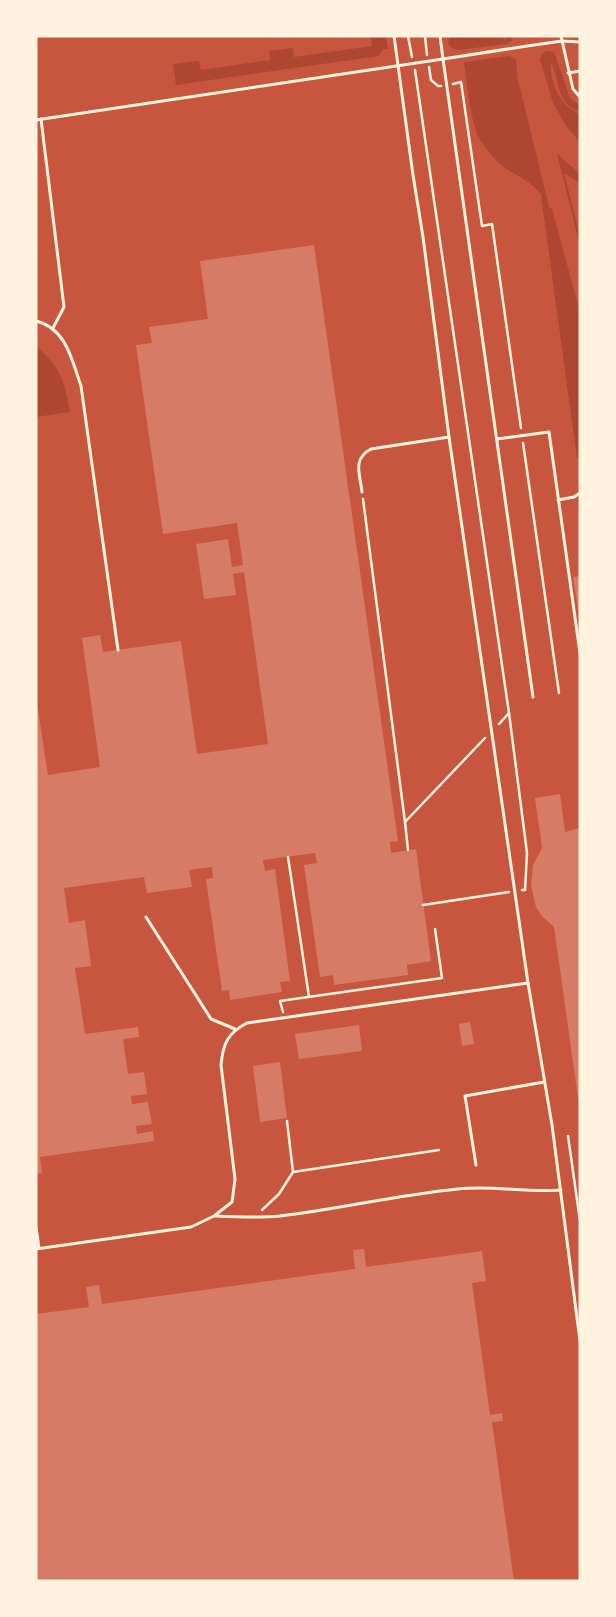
<svg xmlns="http://www.w3.org/2000/svg" width="616" height="1617" font-family="'PT Serif',serif">
  <style>
    .green { fill: #ae4732 }
    .building { fill: #d67c66 }
    .lines { fill: none; stroke-linecap: round; stroke-linejoin: round }
    .path { stroke: #fff3e0; stroke-width: 2.5 }
    .service { stroke: #fff3e0; stroke-width: 3 }
  </style>
  <rect width="100%" height="100%" fill="#c8553d"/>
  <g class="green">
    <path d="M371 36H386L388 49H383L379 56 176 85 173 64 199 61 201 70 270 60 269 51 293 48 294 57 372 46Z"/>
    <path d="M450 36H503L505 42V36H513L511 41 506 44 459 50 452 48 448 43Z"/>
    <path d="M546 51 554 52 569 96 572 100 580 105V112C555 103 560 80 551 62 549 82 561 107 580 114V142L566 126 553 103 540 59 542 54Z"/>
    <path d="M509 56 517 60 516 62 518 80 549 207 552 209 580 312V457L577 458 541 195C532 181 517 177 504 167 495 161 479 141 476 131 469 109 467 85 464 62Z"/>
    <path d="M557 154 580 174V183L564 173 580 236V246Z"/>
    <path d="M36 346C61 369 64 379 70 412L36 417Z"/>
  </g>
  <g class="building">
    <path d="M314 245 398 841 390 842 391 853 416 849 431 961 407 965 408 975 334 985 333 975 320 977 304 865 317 863 315 853 263 860 265 871 275 869 290 981 280 982 282 992 230 1000 229 990 222 991 206 879 213 878 212 867 189 870 192 887 147 893 144 877 64 888 69 923 85 920 91 966 75 968 85 1034 138 1027 139 1037 123 1039 128 1074 144 1072 147 1094 131 1096 132 1104 148 1102 152 1124 136 1126 137 1134 153 1131 154 1141 40 1157 42 1173 36 1174V697L48 775 100 767 82 638 100 635 103 652 181 641 197 754 268 744 244 572 233 574 236 595 204 599 196 544 228 539 232 567 243 565 237 523 163 534 136 345 152 343 149 327 208 319 200 261Z"/>
    <path d="M580 576V615H579L573 577Z"/>
    <path d="M560 794 565 832 580 828 579 1105 554 927 542 916 536 907 531 886 533 865 542 848 535 798Z"/>
    <path d="M470 1022 474 1044 462 1046 459 1024Z"/>
    <path d="M359 1025 362 1051 299 1059 295 1034Z"/>
    <path d="M280 1062 287 1118 260 1122 253 1066Z"/>
    <path d="M364 1249 366 1267 482 1251 486 1281 472 1283 490 1415 502 1413 503 1421 492 1422 514 1581H36V1314L89 1307 86 1287 99 1285 102 1304 355 1269 353 1250Z"/>
  </g>
  <g class="lines">
    <g class="path">
      <path d="M408 36 412 57"/>
      <path d="M425 36 427 55"/>
      <path d="M429 67 431 80 438 86H441"/>
      <path d="M415 70 509 713 527 853 525 890H522"/>
      <path d="M453 84 461 82 482 226 492 224 521 428"/>
      <path d="M523 443 559 693"/>
      <path d="M363 499 405 822"/>
      <path d="M499 724 509 713"/>
      <path d="M408 850 405 822 485 738"/>
      <path d="M288 857 309 997"/>
      <path d="M423 905 509 892"/>
      <path d="M283 1012 280 1001 442 978 435 929"/>
      <path d="M287 1121 293 1172"/>
      <path d="M568 1136 580 1221"/>
      <path d="M262 1210 279 1194 293 1172 439 1150"/>
    </g>
    <g class="service">
      <path d="M394 36 413 175 423 237 449 437 528 983 552 1125 580 1341"/>
      <path d="M440 36 443 59 527 46 562 41 580 42"/>
      <path d="M561 36 573 89 580 97"/>
      <path d="M568 73 580 71"/>
      <path d="M41 119 64 307 53 328"/>
      <path d="M36 120 443 59 533 697"/>
      <path d="M36 321C66 328 72 360 81 386L118 650"/>
      <path d="M497 439 549 432 580 653"/>
      <path d="M362 492C360 474 352 459 371 449L449 437"/>
      <path d="M558 500 574 497 580 493"/>
      <path d="M146 917 211 1019 235 1029"/>
      <path d="M476 1165 465 1096 544 1082"/>
      <path d="M215 1216C237 1217 258 1218 280 1216 339 1209 398 1195 458 1189 492 1185 526 1193 561 1190"/>
      <path d="M36 1227 39 1248"/>
      <path d="M36 1249 191 1227 214 1216 232 1202 235 1179 221 1065C223 1043 228 1033 247 1023L528 983"/>
    </g>
  </g>
  <rect width="616" height="1617" fill="none" stroke="#fff3e0" stroke-width="75"/>
</svg>
